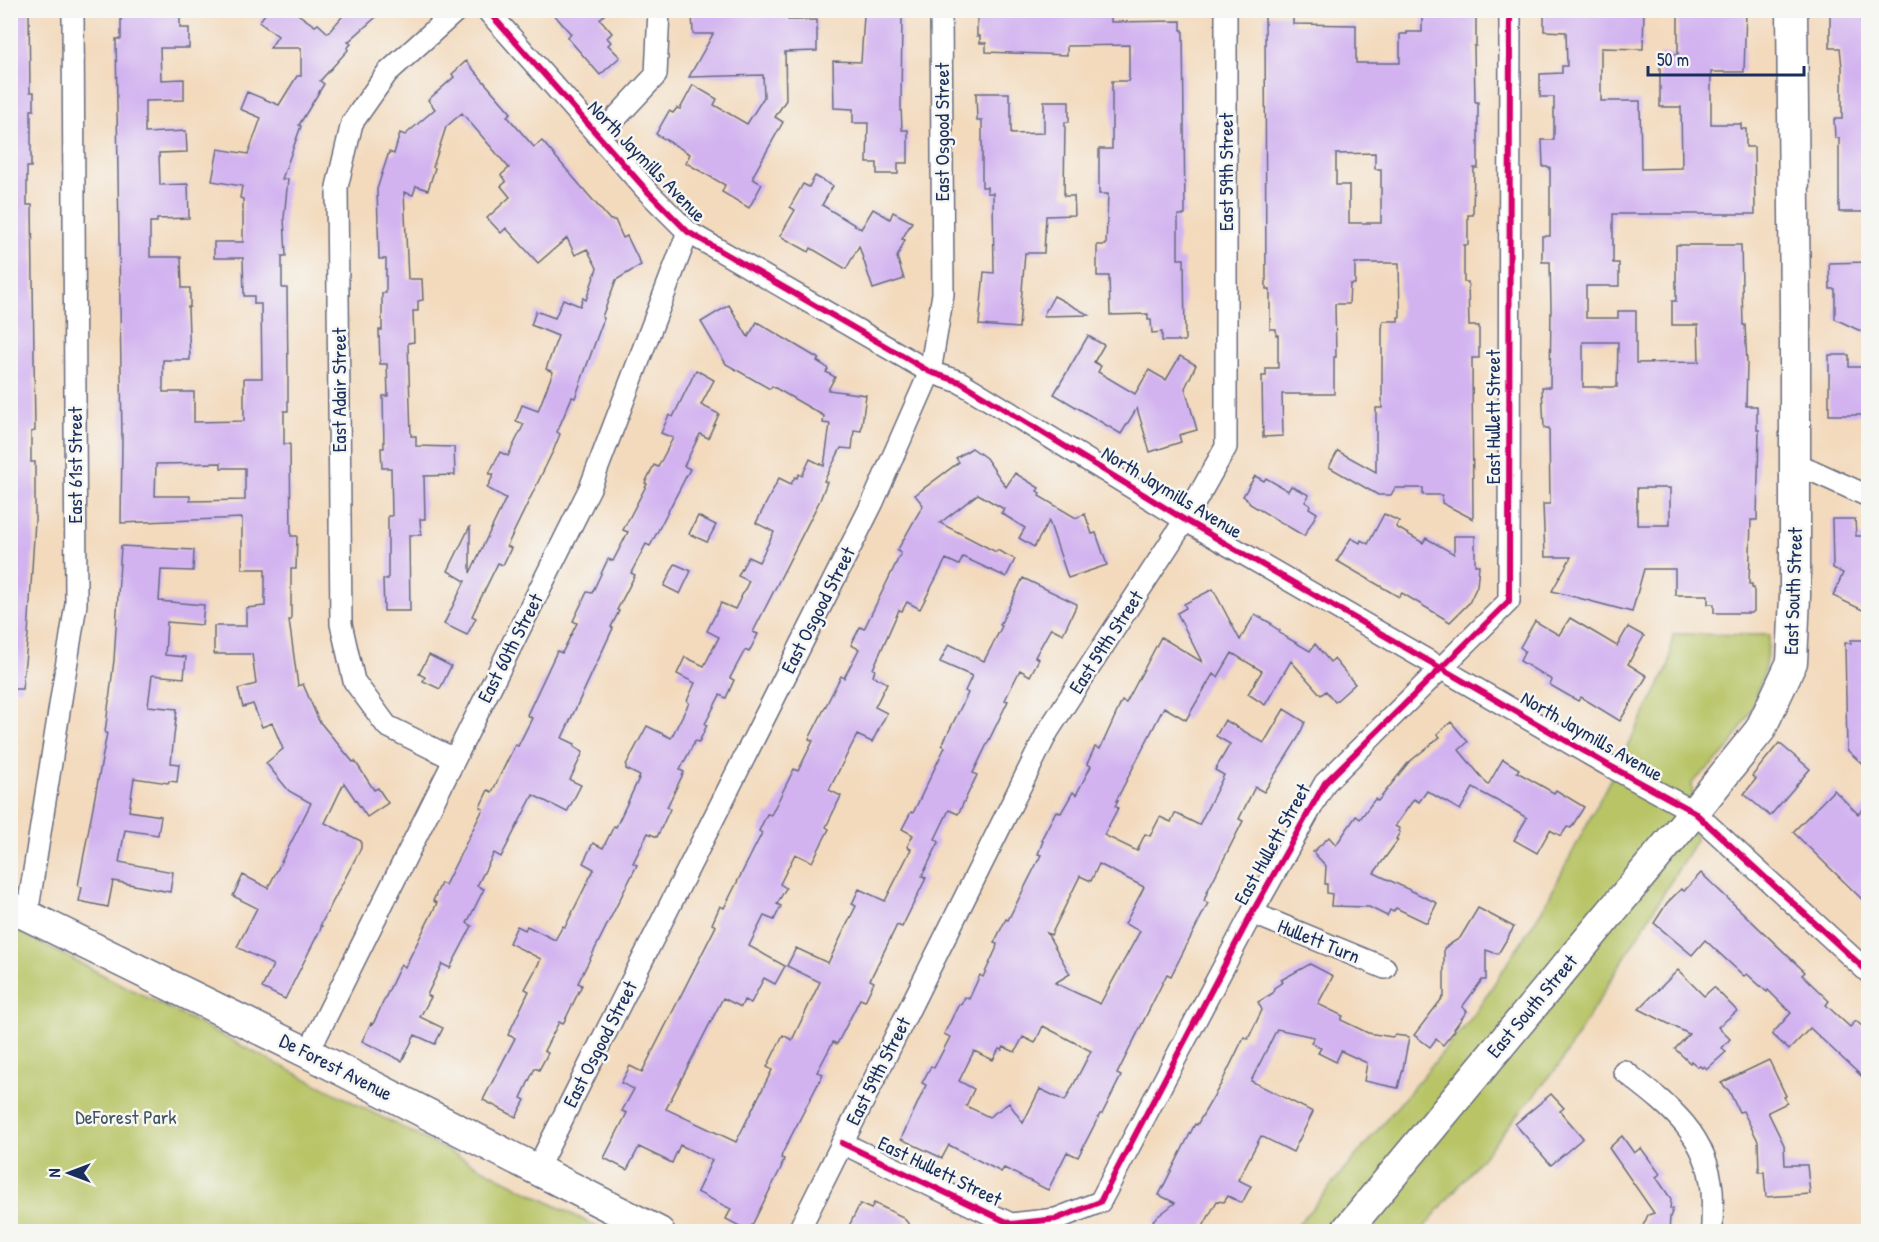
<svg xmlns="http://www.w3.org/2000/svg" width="1879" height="1242" font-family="'Patrick Hand',sans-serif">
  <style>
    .green { fill: #b8c466; stroke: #6a7a62; stroke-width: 1.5 }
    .building { fill: #d2b3f0; fill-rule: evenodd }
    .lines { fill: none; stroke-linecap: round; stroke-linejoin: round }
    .street-casing { stroke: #676b7f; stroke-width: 24 }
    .secondary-casing { stroke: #676b7f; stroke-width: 33 }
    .street { stroke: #fff; stroke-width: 21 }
    .secondary { stroke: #fff; stroke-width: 30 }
    .cycleway-casing { stroke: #f6f6f2; stroke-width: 10 }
    .cycleway { stroke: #d6006c; stroke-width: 6 }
    .labels { text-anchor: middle; stroke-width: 5; stroke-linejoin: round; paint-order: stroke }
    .street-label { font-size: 20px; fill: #1b2f5e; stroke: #f6f6f2 }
    .park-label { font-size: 20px; fill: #425460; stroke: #f6f6f2 }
  </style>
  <rect width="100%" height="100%" fill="#f6f6f2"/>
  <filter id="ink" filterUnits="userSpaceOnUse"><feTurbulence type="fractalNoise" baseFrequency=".0167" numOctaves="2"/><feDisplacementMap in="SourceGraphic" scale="12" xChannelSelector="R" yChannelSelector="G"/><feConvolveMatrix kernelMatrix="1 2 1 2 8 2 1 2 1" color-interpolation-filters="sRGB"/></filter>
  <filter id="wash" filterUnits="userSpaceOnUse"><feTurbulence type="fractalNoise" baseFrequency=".008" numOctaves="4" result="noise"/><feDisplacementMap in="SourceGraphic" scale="24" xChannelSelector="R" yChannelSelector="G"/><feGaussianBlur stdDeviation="1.35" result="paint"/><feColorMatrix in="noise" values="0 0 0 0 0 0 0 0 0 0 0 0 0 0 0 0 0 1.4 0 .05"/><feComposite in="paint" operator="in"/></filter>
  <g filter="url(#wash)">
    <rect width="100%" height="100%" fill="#f3dabd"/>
    <g class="green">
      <path d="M1673 634 1770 635 1763 677 1750 712 1728 750 1692 783 1696 840 1560 1064 1421 1231 1292 1232 1474 1015 1545 905 1669 666Z"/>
      <path d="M11 928 605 1231H11Z"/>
    </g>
    <g id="blocks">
      <g class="building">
        <path d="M10 10H29L30 92H34V110H31V167H27V205H32L35 431 31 432V462H35V520L28 635 22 689H10Z"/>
        <path d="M121 10H180V28H189V48H160L161 80 184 79V100L145 101V133L186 131 187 152 159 153 160 185 188 184 189 218 157 219V222H150V257H181L182 288H190V307H188L190 360H163V392H194V422L244 421V378H262L261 304H254V296H244L243 258H214V242H243V199L240 198 242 186 212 181 218 149 248 154 261 118 240 109 247 92 279 105 297 76H301V48H270L278 36 259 22 268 10H292L315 26 318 24 328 33 348 10H384L348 42 351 44 347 48 348 50 320 81 324 84 299 125 301 126 282 179H288L284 218 286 256H282V288H287L288 375V411H284V444H290L291 536H297L296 569H291V620H289L298 686 303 684 319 721 353 762 355 761 374 790 378 788 388 803 367 817 344 783 325 823 361 841V848L320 926H322L285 999 262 988 273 965 237 947 257 908 233 896 243 875 268 888 311 803 289 791 266 763 283 749 272 723 262 727 253 704 243 707 238 689 256 684 252 654H214V626H246V608L265 606V569H242V518L121 523 122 439 116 39H121ZM221 463V468H245V500L190 501V496H155L156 464Z"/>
        <path d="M550 10H609L600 19 612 33 607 38 611 42 608 45 620 57 600 75 567 37 571 34Z"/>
        <path d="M1544 10H1644L1643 49 1601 48V101H1640L1641 169 1682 168 1681 107H1660V54H1678V10H1746L1744 72H1711V124H1741V129H1746V147H1754L1755 214H1613V263H1619V286H1586V318H1618V311H1636V363L1699 362 1698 325H1672V301H1676V245H1741L1743 325H1745L1747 363 1746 406H1757V430H1759L1757 520H1751L1749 584H1752V588H1754V611L1752 613H1714V604H1708V595H1675V569H1644L1632 612 1552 591 1571 557H1545L1543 504H1550L1549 428H1544L1542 387H1550L1551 308 1550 262H1542V236H1550V167H1543L1542 140H1554V97H1540V74L1562 73V66H1567L1566 32 1544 31ZM1583 342H1618L1617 387H1583ZM1637 488H1670V525H1637Z"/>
        <path d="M1830 10H1869V212H1839V138H1835L1834 119H1842V67L1840 48H1830Z"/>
        <path d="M692 11H739V15L788 14V20H817V51L785 52 786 100 775 117 783 122 753 176V179L762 184 749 208 722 192 725 185 686 163 690 154 656 134 669 111 673 113 677 108 680 109 693 85 717 99 714 105 747 124 764 97 763 75 689 77 713 34H693Z"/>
        <path d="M977 11H1055V15H1089V13H1111V22L1181 21V30H1183L1185 215H1178V259H1184L1185 341H1162V332L1152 333 1151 320H1148V314L1110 315 1109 276H1097V245H1106L1108 194H1099V149H1112V81H1129V45L1067 46V55L986 52V43H980V36H977Z"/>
        <path d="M1476 11V46H1474L1475 102H1478V168H1474L1473 215H1468V245H1464V282H1468L1469 326H1479V358H1472L1473 519 1442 503V495H1423V488H1395L1391 495H1378L1329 467 1338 451 1376 472V408H1382V329L1383 321H1398V317H1400L1399 263H1355V284H1350L1349 304H1335L1336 357H1334V394H1282L1283 436 1263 437 1262 376H1266V368H1278V335H1276V329H1270V289H1266L1265 15H1293V24L1356 25V63H1400V34H1407V32H1422V14ZM1375 153V169H1381V223H1349V185H1336V154Z"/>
        <path d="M864 15 902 16 901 106 902 130H908V163H898V174H877V163H867L868 123H853V109L834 108 833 61 861 62Z"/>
        <path d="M466 61 511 113 507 116 534 147 542 141 610 220H615L623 238 627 236 641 265 616 280 602 317 604 318 575 398 572 397 557 432 560 434 554 449 507 546 511 548 503 565 498 563 472 616 476 618 467 635 444 624 465 581 448 571 470 526V573L506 498 487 488 494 474H489L500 452 508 456 524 424 516 421 522 405 538 411 553 372 546 369 558 336 531 325 536 311 555 318 563 299 580 306 583 298 586 300 597 268 587 249 575 255 567 238 538 263 506 228 501 233 487 218 510 197 501 186 506 182 501 175 509 168 462 113 446 127 433 167 435 168 428 190 416 186 413 195 404 192 408 279H422L423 300 418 301V311H413L414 342 408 343 411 436H416V446L454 447 455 475 424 476 425 519H420L421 535H409L410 611H384L383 579H388V516H392L391 468H382L381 448H384L383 396H388L387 364H380L379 330H382V293H386V259H379L377 189 389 152 394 154 400 133 405 135 435 109 428 100 454 77 452 74Z"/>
        <path d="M976 93H1009V101H1011V134L1044 133V101H1069V122H1065L1064 196H1074L1075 215 1046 216 1044 253H1025L1019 328 979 325 984 272 994 273 993 193H987V187H982V121H977Z"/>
        <path d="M815 176 833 186 822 205 861 229 873 209 890 219 893 212 912 222 902 239 905 240 897 257 904 279 873 289 859 246 846 269 811 248 809 252 780 236 795 210 790 207 803 184 809 187Z"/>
        <path d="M1869 262V335L1835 319V289H1830L1829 263Z"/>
        <path d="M1054 296 1089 315 1043 316Z"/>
        <path d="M729 305 748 337 757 322 819 359 817 361 825 366 828 369 826 372 835 377 828 390 866 395 861 431 854 430 852 449 841 448 824 481 827 482 820 500 753 632 758 634 749 652 745 650 730 678 734 680 726 698 720 695 705 724 707 725 699 742 695 741 680 770 684 772 667 807 670 809 657 837 648 833 633 863 637 865 578 983 582 985 563 1024 559 1022 544 1051 548 1053 539 1070 535 1068 521 1098 525 1100 516 1117 483 1100 515 1038 508 1035 529 991 525 989 541 959 509 943 517 926 525 930 527 926 555 940 563 926 565 927 594 869 583 863 593 843 603 848 614 826 616 827 640 776 626 769V765L647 726 671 738 689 703 687 701 695 683 677 674 685 657 704 666 719 637 707 631 721 603 735 609 749 581 738 576 748 557 759 562 774 532 756 523 779 478 791 484 795 477 797 478 799 474 802 476 810 459 824 466 830 424 823 423 824 416 772 386 770 389 726 364 701 322Z"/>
        <path d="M1088 336 1104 345 1094 362 1101 366 1098 372 1135 394 1149 370 1166 380 1180 356 1196 365 1185 388 1197 430 1179 435 1181 442 1150 452 1137 408 1121 434 1054 394Z"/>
        <path d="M1829 355H1849V367H1869V415H1829Z"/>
        <path d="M696 370 714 380 701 405 719 414 708 438 700 434 684 466 690 469 650 546 646 544 631 573 635 575 617 610 619 611 611 627 613 628 562 738 575 744 574 747 583 752 570 780 581 785 567 812 533 795 501 857 494 853 477 886 484 889 467 923 472 926 450 968 442 964 427 995 431 997 420 1017 443 1028 435 1044 415 1035 402 1061 362 1041 371 1023 373 1024 401 964 405 967 437 903 433 901 441 883 445 885 483 809 480 807 488 790 492 792 515 745 518 746 532 718 527 715 557 651 562 653 577 623 573 621 587 592 592 593 608 559 613 561 628 532 623 530 647 484 645 483 654 465 658 467 673 438 661 433 669 415 673 417Z"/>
        <path d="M972 448 986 458 1006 487 1015 473 1039 488 1037 491 1040 493 1039 496 1076 518 1085 514 1092 534 1096 533 1107 565 1068 578 1049 521 1034 547 1019 538 1025 528 1001 513 1004 509 978 494 940 523 996 552 997 550 1015 559 1006 577 963 557 959 565 946 559 920 609 907 602 902 611 899 610 873 669 875 670 873 676 887 683 875 707 887 713 872 742 857 735 829 790 841 796 826 827 829 829 812 862 795 854 780 884 786 888 777 904 781 906 774 920 764 916 749 946 785 966 775 984 764 978 751 1003 744 1000 741 1007 723 998 666 1109 736 1142 772 1070 767 1067 783 1035 792 1040 820 982 787 966 796 948 828 963 856 906 852 904 859 889 885 901 911 849 907 847 913 835 902 829 911 812 913 813 945 747 942 745 968 693 965 691 972 676 940 662 949 644 984 661 1002 626 1000 625 1023 578 1077 604 1063 634 1051 628 1035 657 1039 659 1030 676 1020 670 1005 700 1008 701 973 773 977 775 958 814 949 810 935 839 939 842 922 876 926 878 902 927 897 925 870 980 874 982 865 1001 860 999 837 1044 833 1042 817 1072 823 1074 782 1154 781 1158 784 1159 781 1168 749 1231 726 1219 731 1209 697 1192 712 1160 680 1145 672 1163 639 1147 627 1170 604 1158 627 1113 622 1111 634 1089 621 1083 630 1066 642 1072 716 926 712 924 720 906 724 908 762 833 759 831 767 814 771 815 794 769 798 771 813 741 809 739 841 676 844 678 859 649 851 645 860 627 864 629 901 553 897 551 923 505 915 495 959 462 956 458Z"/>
        <path d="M1255 476 1264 481 1266 478 1288 491 1291 486 1309 495 1305 502 1310 505 1309 508 1317 513 1304 536 1250 504 1248 500 1243 496Z"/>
        <path d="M1384 514 1399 521 1396 527 1423 543 1426 538 1454 554V536H1475V565H1479L1477 586 1469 603 1450 622 1402 593 1399 597 1337 561 1351 538 1360 543 1361 540 1368 544Z"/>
        <path d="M698 516 716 525 707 542 689 534Z"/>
        <path d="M1832 519H1855L1856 536H1869V613L1833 596 1843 573 1833 568Z"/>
        <path d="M121 546 194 550 193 571 161 570 159 601 204 605 202 625 167 622 165 655 186 657 184 678 152 675 148 706 177 709 171 763 179 764 177 782 169 781 168 783 134 778 129 811 161 816 158 835 125 830 119 862 173 872 170 892 113 881 108 907 79 901 82 887 78 886 107 733H105L114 660Z"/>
        <path d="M675 564 691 571 680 594 664 586Z"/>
        <path d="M1213 589 1240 640 1255 614 1272 624 1271 625 1280 631 1279 633 1310 651 1315 644 1330 662 1334 659 1355 684 1335 702 1326 691 1321 695 1291 661 1265 705 1248 694 1262 671 1232 653 1218 677 1213 674 1186 720 1164 707 1116 801H1118L1115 806 1118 808 1104 835 1137 851 1145 834 1150 836 1160 817 1171 822 1175 813 1199 825 1224 775 1215 770 1230 744 1216 736 1225 720 1264 743 1284 709 1305 722 1298 738 1264 792 1255 787 1239 819 1243 821 1208 890 1204 901 1208 903 1171 976 1167 974 1117 1074 1121 1076 1102 1114H1100L1078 1157 1067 1152 1048 1190 1004 1168 1001 1172 949 1145 942 1158 901 1139 926 1085 922 1083 931 1066 934 1068 950 1037 944 1034 959 1004 961 1005 965 997 969 999 980 975 983 977 996 949 997 944 994 943 1006 919 1008 920 1041 855 1038 854 1043 841 1041 840 1056 811 1061 813 1073 792 1076 795 1091 766 1087 764 1095 747 1100 749 1122 701 1126 703 1161 637 1202 662 1177 613 1186 608 1184 604ZM1099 864 1144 887 1125 924 1140 931 1100 1004 1055 983 1070 974 1047 933 1051 935 1080 876 1091 881ZM1043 1026 1091 1051 1065 1101 1040 1089 1023 1123 1009 1103 989 1117 966 1106 974 1089 959 1081 974 1051 993 1060 999 1049 1002 1050 1004 1047 1015 1052 1023 1037 1035 1043Z"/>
        <path d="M1570 618 1617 646 1628 627 1644 636 1628 664 1647 676 1620 721 1581 697 1578 701 1550 685 1552 680 1520 661 1525 651 1520 647 1535 621 1559 635Z"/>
        <path d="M1851 640H1869V770L1847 750 1845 643H1851Z"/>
        <path d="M429 655 451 666 440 689 423 681 425 677 419 674Z"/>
        <path d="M1451 722 1468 742 1459 750 1488 785 1503 759 1519 769 1517 772 1554 793 1556 790 1584 807 1571 828 1567 827 1561 836 1550 830 1537 853 1514 840 1527 818 1505 805 1473 788 1460 810 1427 791 1419 802 1414 799 1395 826 1400 829 1398 831 1400 832 1396 839 1398 840 1374 873 1437 903 1427 923 1396 908 1393 912 1390 910 1387 916 1369 907 1331 906 1332 894 1327 893V884H1325L1326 866 1313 852 1329 837 1336 845 1356 816 1360 819 1375 799 1378 801 1408 763 1440 737 1437 734Z"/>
        <path d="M1779 743 1810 769 1770 816 1744 794 1756 779 1752 776Z"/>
        <path d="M1834 790 1858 814 1869 803V906L1793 832Z"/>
        <path d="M1701 873 1805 972 1802 975 1829 1001 1826 1005 1850 1027 1856 1021 1869 1032V1083L1810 1028 1789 1050 1772 1034 1791 1013 1768 990 1767 992 1747 974 1744 976 1705 940 1692 955 1654 923 1667 903 1681 889 1684 891Z"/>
        <path d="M1478 908 1514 927 1498 954 1486 950V980H1482L1462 1007 1467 1011 1454 1029 1455 1030 1443 1045 1436 1039 1430 1047 1414 1035 1444 996V948L1460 938Z"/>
        <path d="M1310 964 1333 976 1318 1004 1343 1016 1341 1020 1368 1033 1392 1037 1395 1035 1409 1037 1403 1069 1398 1088 1364 1081 1367 1063 1341 1051 1336 1062 1318 1053 1321 1048 1311 1043 1314 1037 1277 1029 1251 1081 1313 1112 1293 1152 1261 1136 1238 1180 1251 1186 1242 1203 1228 1196 1224 1202 1217 1201 1200 1232H1163L1153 1220 1175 1203 1159 1195 1195 1124 1197 1125 1221 1084 1244 1037 1248 1039 1262 1010 1258 1002 1273 993 1274 988 1283 982 1281 980Z"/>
        <path d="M1678 970 1704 996 1714 987 1737 1011 1718 1027 1730 1039 1722 1048 1726 1052 1707 1069 1704 1066 1702 1068 1700 1066 1698 1067 1691 1061 1690 1063 1675 1049 1689 1034 1639 1009Z"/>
        <path d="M1769 1060 1786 1096 1784 1097 1787 1103 1768 1112 1784 1145 1785 1165H1807L1810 1194 1766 1197 1764 1172H1759L1758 1141 1743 1111 1739 1112 1729 1091 1721 1083Z"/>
        <path d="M1551 1094 1564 1108 1560 1111 1583 1138 1551 1165 1515 1124Z"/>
        <path d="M1622 1136 1634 1153 1641 1148 1660 1174 1656 1177 1671 1199 1670 1209H1673L1670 1217 1669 1232 1665 1229 1664 1232H1640L1648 1215 1654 1213 1609 1148Z"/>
        <path d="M874 1203 903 1217 915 1232H859L849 1226 860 1204 871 1209Z"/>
      </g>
    </g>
  </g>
  <g filter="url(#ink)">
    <use href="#blocks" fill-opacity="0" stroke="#676b7f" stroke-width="1.5"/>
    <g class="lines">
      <defs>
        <g id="street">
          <path d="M487 10 649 193 688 232 930 372 960 382 1185 520 1608 765 1694 812 1868 972"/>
          <path d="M599 136 656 75 659 10"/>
          <path d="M1795 463 1868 496"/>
          <path d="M454 759 387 726 354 681 341 624 337 187 352 123 387 73 457 10"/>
          <path d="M1252 913 1385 968"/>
          <path d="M27 915 76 604 73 10"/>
          <path d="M308 1053 590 488 688 232"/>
          <path d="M1624 1071C1666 1104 1707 1132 1712 1190 1713 1203 1712 1218 1712 1232"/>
          <path d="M842 1143 1011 1224 1056 1219 1100 1202 1252 913 1325 783 1509 601 1510 10"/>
          <path d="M537 1169 873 502 930 372 943 294 941 10"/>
          <path d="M798 1232 1048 731 1185 520 1226 447V10"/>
        </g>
        <g id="secondary">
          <path d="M10 907 308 1053 659 1232"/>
          <path d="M1345 1232 1694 812 1760 730 1792 662 1795 596V310L1792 10"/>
        </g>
      </defs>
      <use href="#street" class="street-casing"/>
      <use href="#secondary" class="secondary-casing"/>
      <use href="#street" class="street"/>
      <use href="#secondary" class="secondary"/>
      <defs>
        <g id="cycleway">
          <path d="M487 10 649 193 688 232 930 372 960 382 1185 520 1608 765 1694 812 1868 972"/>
          <path d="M842 1143 1011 1224 1056 1219 1100 1202 1252 913 1325 783 1509 601 1510 10"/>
        </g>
      </defs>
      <use href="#cycleway" class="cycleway-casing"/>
      <use href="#cycleway" class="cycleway"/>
    </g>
  </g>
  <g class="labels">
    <g class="street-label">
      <text transform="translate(942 132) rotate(-90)" y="7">East Osgood Street</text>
      <text transform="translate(647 161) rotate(46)" y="7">North Jaymills Avenue</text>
      <text transform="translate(1226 172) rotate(-90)" y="7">East 59th Street</text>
      <text transform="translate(339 390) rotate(-90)" y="7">East Adair Street</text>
      <text transform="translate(1493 417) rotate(-90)" y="7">East Hullett Street</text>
      <text transform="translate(75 465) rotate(-90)" y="7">East 61st Street</text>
      <text transform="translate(1172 492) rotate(31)" y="7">North Jaymills Avenue</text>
      <text transform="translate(1793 591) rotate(-88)" y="7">East South Street</text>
      <text transform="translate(818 610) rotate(-63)" y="7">East Osgood Street</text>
      <text transform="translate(1106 642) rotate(-57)" y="7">East 59th Street</text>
      <text transform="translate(510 648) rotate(-63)" y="7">East 60th Street</text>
      <text transform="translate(1592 736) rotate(30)" y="7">North Jaymills Avenue</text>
      <text transform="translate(1272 844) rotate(-61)" y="7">East Hullett Street</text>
      <text transform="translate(1319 941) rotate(22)" y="7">Hullett Turn</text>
      <text transform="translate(1532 1006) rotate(-50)" y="7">East South Street</text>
      <text transform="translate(600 1044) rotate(-63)" y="7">East Osgood Street</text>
      <text transform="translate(336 1067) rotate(27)" y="7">De Forest Avenue</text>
      <text transform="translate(878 1071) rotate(-63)" y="7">East 59th Street</text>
      <text transform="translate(940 1171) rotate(26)" y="7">East Hullett Street</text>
    </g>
    <g class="park-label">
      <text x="126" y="1124">DeForest Park</text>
    </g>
  </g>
  <rect width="1879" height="1242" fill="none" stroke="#f6f6f2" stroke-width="36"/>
  <g transform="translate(69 1173) rotate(270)" stroke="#f6f6f2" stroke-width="4.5" paint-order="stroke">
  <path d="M0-4.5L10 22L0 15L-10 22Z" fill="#1b2f5e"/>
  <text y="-9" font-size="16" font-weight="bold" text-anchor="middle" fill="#1b2f5e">N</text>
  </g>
  <path d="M1648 66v9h156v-9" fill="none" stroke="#1b2f5e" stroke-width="3"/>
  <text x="1657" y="66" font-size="18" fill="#1b2f5e" stroke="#f6f6f2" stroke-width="4.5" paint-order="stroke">50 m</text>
</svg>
